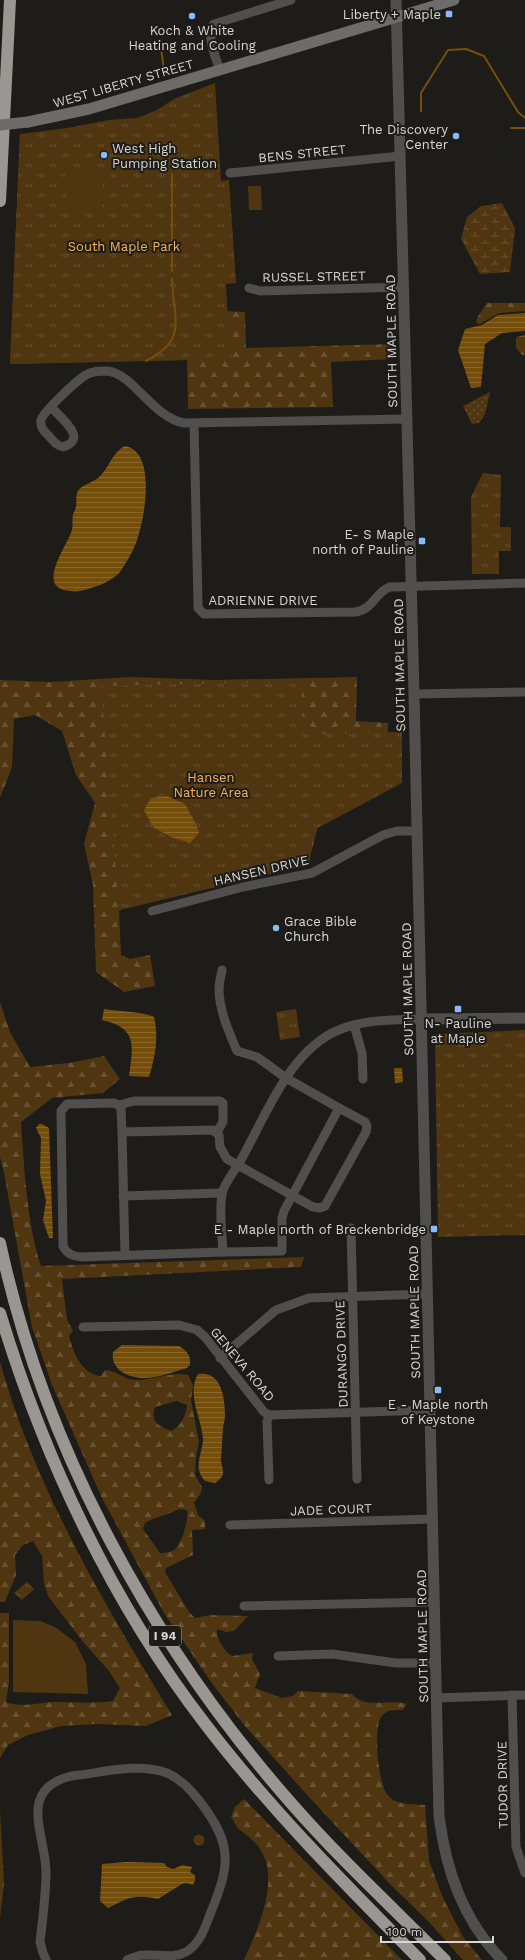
<svg xmlns="http://www.w3.org/2000/svg" width="525" height="1960" font-family="'Work Sans',sans-serif">
  <style>
    .grass { fill: url(#grass-dots) }
    .forest { fill: url(#forest-firs); fill-rule: evenodd }
    .wetland { fill: url(#wetland-marsh) }
    .park { fill: url(#park-tufts) }
    .pitch { fill: #4f3610 }
    .water { fill: url(#water-rules) }
    .lines { fill: none; stroke-linecap: round; stroke-linejoin: round }
    .stream { stroke: #754e0a; stroke-width: 2 }
    .minor { stroke: #514f4d; stroke-width: 9 }
    .tertiary { stroke: #514f4d; stroke-width: 11 }
    .secondary { stroke: #6e6c69; stroke-width: 11 }
    .motorway { stroke: #9a9692; stroke-width: 12 }
    .secondary-bridge { stroke: #6e6c69; stroke-width: 11 }
    .poi-dot { fill: #87bbfb; stroke: #1e1c18; stroke-width: 1.5 }
    .labels { text-anchor: middle; stroke-width: 4; stroke-linejoin: round; paint-order: stroke }
    .shield { fill: #1e1c18; stroke: #a19f9c; stroke-width: 1 }
    .shield-label { font-size: 12px; font-weight: bold; fill: #d9d7d5 }
    .poi-label { font-size: 13px; fill: #d9d7d5; stroke: #1e1c18; text-anchor: end }
    .street-label { font-size: 13px; fill: #d9d7d5; stroke: #1e1c18 }
    .park-label { font-size: 13px; fill: #f9b246; stroke: #1e1c18 }
  </style>
  <defs>
    <pattern id="grass-dots" width="8" height="8" patternUnits="userSpaceOnUse"><rect width="8" height="8" fill="#4f3610"/><path d="M2 2h.1M6 6h.1" fill="none" stroke="#685232" stroke-width="1.8" stroke-linecap="round"/></pattern>
    <pattern id="forest-firs" width="22" height="20" patternUnits="userSpaceOnUse"><rect width="22" height="20" fill="#4f3610"/><path d="M5 1l3.5 6h-7zM16 11l3.5 6h-7z" fill="#685232"/></pattern>
    <pattern id="wetland-marsh" width="20" height="14" patternUnits="userSpaceOnUse"><rect width="20" height="14" fill="#4f3610"/><path d="M1 5h8M5 5V1M11 12h8M15 12V8" fill="none" stroke="#685232"/></pattern>
    <pattern id="park-tufts" width="24" height="20" patternUnits="userSpaceOnUse"><rect width="24" height="20" fill="#4f3610"/><path d="M3 7l-1-3M5 7V3M7 7l1-3M15 17l-1-3M17 17v-4M19 17l1-3" fill="none" stroke="#685232"/></pattern>
    <pattern id="water-rules" width="6" height="5" patternUnits="userSpaceOnUse"><rect width="6" height="5" fill="#754e0a"/><path d="M0 2.5h6" fill="none" stroke="#88672d"/></pattern>
  </defs>
  <rect width="100%" height="100%" fill="#1e1c18"/>
  <path class="grass" d="M490 392 485 414 479 423 472 424 463 406Z"/>
  <g class="forest">
    <path d="M20 134 202 310 245 312 246 348 393 344V359L331 362 333 407 188 409 187 360 10 364Z"/>
    <path d="M487 303H525V311L499 313 480 324 476 323 477 318Z"/>
    <path d="M525 335V355H522L516 348V337Z"/>
    <path d="M131 677 214 680 357 677 356 721 388 723 386 781 320 819 308 864 119 910 121 955 130 959 150 955 155 986 124 992 96 972 93 885 84 844 95 803 76 775 62 731 35 715 14 719 12 767 0 798V680L50 682Z"/>
    <path d="M0 1002 10 1032 30 1067 69 1063 104 1056 120 1079 103 1093 52 1098 21 1122C24 1166 27 1225 41 1266L304 1257 301 1267 62 1279 67 1320 73 1331 69 1336C73 1352 82 1375 101 1376L105 1370C116 1370 124 1380 135 1380 152 1381 171 1371 188 1375L193 1385 191 1400 199 1442 196 1456 195 1475 202 1487 201 1493 194 1503 198 1515 205 1521V1529L192 1530 193 1555 166 1568 165 1572 189 1612 195 1618 210 1615 248 1616 234 1631 226 1632 217 1629C216 1639 224 1651 232 1656L253 1653 252 1659 260 1674 255 1688 282 1698 293 1696 298 1691 352 1694C365 1710 390 1698 407 1704L403 1710C395 1710 386 1709 381 1717 373 1729 378 1787 389 1797 397 1805 414 1804 425 1805L429 1861 443 1898 463 1937 482 1960H463L430 1923 390 1884 310 1798 245 1726 211 1682 164 1613 102 1498 52 1385 32 1327 4 1173 0 1157ZM177 1401 187 1405C186 1416 181 1425 172 1431 158 1427 150 1421 155 1407ZM179 1509 187 1510C189 1519 182 1544 175 1549 170 1553 165 1553 160 1553L143 1529 145 1523C156 1516 168 1515 179 1509Z"/>
    <path d="M0 1362C35 1488 104 1604 172 1715L146 1726 97 1724 61 1726 28 1735 8 1745 0 1758V1613H9V1682L6 1702C20 1708 37 1703 52 1702 73 1702 92 1704 113 1701L120 1688 109 1671 84 1643 48 1596 44 1583 42 1556 33 1541 23 1545 15 1555 16 1575 5 1602H0Z"/>
    <path d="M244 1799 402 1960H244C258 1929 282 1877 258 1846 253 1839 246 1835 240 1830 236 1827 234 1821 231 1817L235 1807Z"/>
    <path d="M0 1810 4 1883 0 1918Z"/>
  </g>
  <path class="wetland" d="M502 203 515 228 510 272 480 274 461 239 467 217 481 206Z"/>
  <g class="park">
    <path d="M215 83 221 181 229 180 236 283 226 284 229 341 232 359 10 364 20 134 68 128 109 120 137 118 157 110 174 99Z"/>
    <path d="M483 473 501 475 500 527H511V551H499V574H472L471 497Z"/>
    <path d="M302 681 303 734 402 732V783L314 830 309 865 119 910 101 686Z"/>
    <path d="M296 1009 300 1037 280 1040 276 1012Z"/>
    <path d="M525 1030V1235L438 1237 435 1034Z"/>
    <path d="M27 1582 34 1589 22 1600 14 1593Z"/>
    <circle cx="199" cy="1840" r="5.5"/>
  </g>
  <g class="pitch">
    <path d="M102 168 103 208 66 209 65 169Z"/>
    <path d="M248 186H261L262 210H249Z"/>
    <path d="M13 1620 40 1621 55 1627 75 1642 86 1664 88 1694 13 1692Z"/>
  </g>
  <g class="water">
    <path d="M525 313V331L502 333 485 344 481 387 471 388 458 350 465 329 482 325 498 315Z"/>
    <path d="M125 446C158 452 144 522 136 543 132 553 126 563 120 572 112 581 99 586 88 589 80 592 72 592 64 590 38 584 68 544 72 530 73 525 72 519 73 514 74 512 76 509 76 506 77 500 75 497 78 491 81 485 92 483 98 478 109 469 112 452 125 446Z"/>
    <path d="M167 796 185 804 196 824 199 833 190 843 171 837 153 827 144 810 151 798Z"/>
    <path d="M104 1009C116 1011 145 1012 154 1017 159 1038 155 1057 149 1077L129 1076C133 1046 138 1028 102 1020Z"/>
    <path d="M394 1068H402L403 1082 395 1083Z"/>
    <path d="M39 1124H42L49 1128 53 1238H49L43 1220 46 1201 40 1174 41 1138 36 1128Z"/>
    <path d="M122 1345 179 1346C187 1351 191 1355 190 1365L187 1368C173 1372 158 1378 144 1378 128 1378 110 1369 113 1352Z"/>
    <path d="M198 1374C222 1370 225 1399 225 1416 225 1420 223 1424 223 1429 222 1439 222 1449 221 1459 221 1465 224 1469 223 1474 222 1478 218 1481 215 1483L205 1481C202 1478 200 1474 199 1470 197 1460 203 1449 203 1439 202 1419 186 1394 198 1374Z"/>
    <path d="M126 1862 164 1863 167 1867 173 1869 183 1865 192 1867 190 1872 195 1875V1880L193 1885 186 1883 182 1884 158 1899C135 1894 129 1897 108 1908L100 1901 102 1864Z"/>
  </g>
  <g class="lines">
    <g class="stream">
      <path d="M160 41 164 70"/>
      <path d="M421 111V93L448 50 466 49 484 56 518 112 525 118"/>
      <path d="M511 128H525"/>
      <path d="M172 174V271"/>
      <path d="M146 361C189 339 173 319 172 279"/>
    </g>
    <g class="minor">
      <path d="M220 70C216 59 205 33 214 24L291 0"/>
      <path d="M230 173 401 156"/>
      <path d="M249 288 260 291 404 287"/>
      <path d="M51 407C61 418 89 439 63 447 56 445 53 441 49 436 44 431 40 428 41 420 43 412 77 380 86 375 92 371 100 371 107 371 133 373 152 417 184 423L407 419"/>
      <path d="M194 423 198 604V608L204 614 355 612C374 609 374 593 390 587L525 583"/>
      <path d="M414 694 525 692"/>
      <path d="M152 911 243 887 312 873 383 835 397 831H417"/>
      <path d="M222 970C221 976 219 983 219 989 219 1010 229 1032 237 1051L257 1057 286 1078 339 1108 284 1211 282 1218V1251L223 1252C222 1235 219 1211 222 1194 223 1185 236 1169 241 1160 265 1117 287 1057 332 1033 360 1019 391 1020 422 1019"/>
      <path d="M354 1025 362 1053 363 1079"/>
      <path d="M119 1105 134 1101H220L223 1103V1122L217 1132"/>
      <path d="M122 1132 125 1255"/>
      <path d="M123 1196 222 1193"/>
      <path d="M351 1228 357 1479"/>
      <path d="M223 1252 82 1257C74 1256 67 1255 63 1246L61 1111 67 1104 114 1103 119 1105 121 1109 122 1132 213 1130 219 1135 220 1147 227 1159 313 1207 320 1208 325 1206 366 1132 367 1126 365 1122 339 1108"/>
      <path d="M83 1327 179 1325 197 1330 205 1337 264 1412 269 1415"/>
      <path d="M220 1358 276 1310 309 1298 427 1294"/>
      <path d="M269 1415 430 1410"/>
      <path d="M269 1415 267 1422 269 1480"/>
      <path d="M230 1525 433 1519"/>
      <path d="M244 1606 435 1602"/>
      <path d="M278 1656 332 1654 396 1663H436"/>
      <path d="M512 1695 516 1847 525 1873"/>
      <path d="M437 1698 525 1695"/>
      <path d="M46 1960 43 1953 40 1942C43 1918 46 1894 46 1871 45 1833 17 1790 71 1776 102 1773 137 1762 167 1773 181 1779 192 1791 201 1803 233 1845 230 1865 211 1912 205 1927 201 1943 186 1952 173 1959 158 1954 144 1955 138 1955 132 1958 127 1960"/>
    </g>
    <g class="tertiary">
      <path d="M396 0 414 694 439 1816C446 1871 463 1920 502 1960"/>
      <path d="M422 1019 525 1018"/>
    </g>
    <path class="secondary" d="M28 122 89 109 454 0"/>
    <g class="motorway">
      <path d="M0 201 10 0"/>
      <path d="M0 1243C44 1448 153 1646 291 1803 339 1858 393 1908 445 1960"/>
      <path d="M0 1313C44 1458 113 1605 206 1725 271 1810 346 1885 420 1960"/>
    </g>
    <path class="secondary-bridge" d="M0 125 28 122"/>
  </g>
  <g class="poi-dot">
    <rect x="445" y="10" width="8" height="8" rx="2"/>
    <circle cx="192" cy="16" r="4"/>
    <circle cx="456" cy="136" r="4"/>
    <circle cx="104" cy="155" r="4"/>
    <rect x="418" y="537" width="8" height="8" rx="2"/>
    <circle cx="276" cy="928" r="4"/>
    <rect x="454" y="1005" width="8" height="8" rx="2"/>
    <rect x="430" y="1225" width="8" height="8" rx="2"/>
    <rect x="434" y="1386" width="8" height="8" rx="2"/>
  </g>
  <g class="labels">
    <rect class="shield" x="149" y="1626" width="32" height="20" rx="3"/>
    <g class="shield-label">
      <text x="165" y="1640">I 94</text>
    </g>
    <g class="poi-label">
      <text x="441" y="19">Liberty + Maple</text>
      <text x="192" y="35" text-anchor="middle">Koch &amp; White<tspan x="192" dy="15">Heating and Cooling</tspan></text>
      <text x="448" y="134">The Discovery<tspan x="448" dy="15">Center</tspan></text>
      <text x="112" y="153" text-anchor="start">West High<tspan x="112" dy="15">Pumping Station</tspan></text>
      <text x="414" y="539">E- S Maple<tspan x="414" dy="15">north of Pauline</tspan></text>
      <text x="284" y="926" text-anchor="start">Grace Bible<tspan x="284" dy="15">Church</tspan></text>
      <text x="458" y="1028" text-anchor="middle">N- Pauline<tspan x="458" dy="15">at Maple</tspan></text>
      <text x="426" y="1234">E - Maple north of Breckenbridge</text>
      <text x="438" y="1409" text-anchor="middle">E - Maple north<tspan x="438" dy="15">of Keystone</tspan></text>
    </g>
    <g class="street-label">
      <text transform="translate(123 83) rotate(-16)" y="5">WEST LIBERTY STREET</text>
      <text transform="translate(302 153) rotate(-6)" y="5">BENS STREET</text>
      <text transform="translate(314 276) rotate(-1)" y="5">RUSSEL STREET</text>
      <text transform="translate(391 341) rotate(-91)" y="5">SOUTH MAPLE ROAD</text>
      <text x="263" y="605">ADRIENNE DRIVE</text>
      <text transform="translate(399 665) rotate(-91)" y="5">SOUTH MAPLE ROAD</text>
      <text transform="translate(261 870) rotate(-13)" y="5">HANSEN DRIVE</text>
      <text transform="translate(407 989) rotate(-91)" y="5">SOUTH MAPLE ROAD</text>
      <text transform="translate(414 1312) rotate(-91)" y="5">SOUTH MAPLE ROAD</text>
      <text transform="translate(341 1354) rotate(-92)" y="5">DURANGO DRIVE</text>
      <text transform="translate(243 1364) rotate(50)" y="5">GENEVA ROAD</text>
      <text transform="translate(331 1509) rotate(-2)" y="5">JADE COURT</text>
      <text transform="translate(422 1636) rotate(-91)" y="5">SOUTH MAPLE ROAD</text>
      <text transform="translate(502 1785) rotate(-91)" y="5">TUDOR DRIVE</text>
    </g>
    <g class="park-label">
      <text x="124" y="251">South Maple Park</text>
      <text x="211" y="782">Hansen<tspan x="211" dy="15">Nature Area</tspan></text>
    </g>
  </g>
  <path d="M381 1936v6h112v-6" fill="none" stroke="#d9d7d5" stroke-width="2"/>
  <text x="387" y="1936" font-size="12" fill="#d9d7d5" stroke="#1e1c18" stroke-width="3" paint-order="stroke">100 m</text>
</svg>
